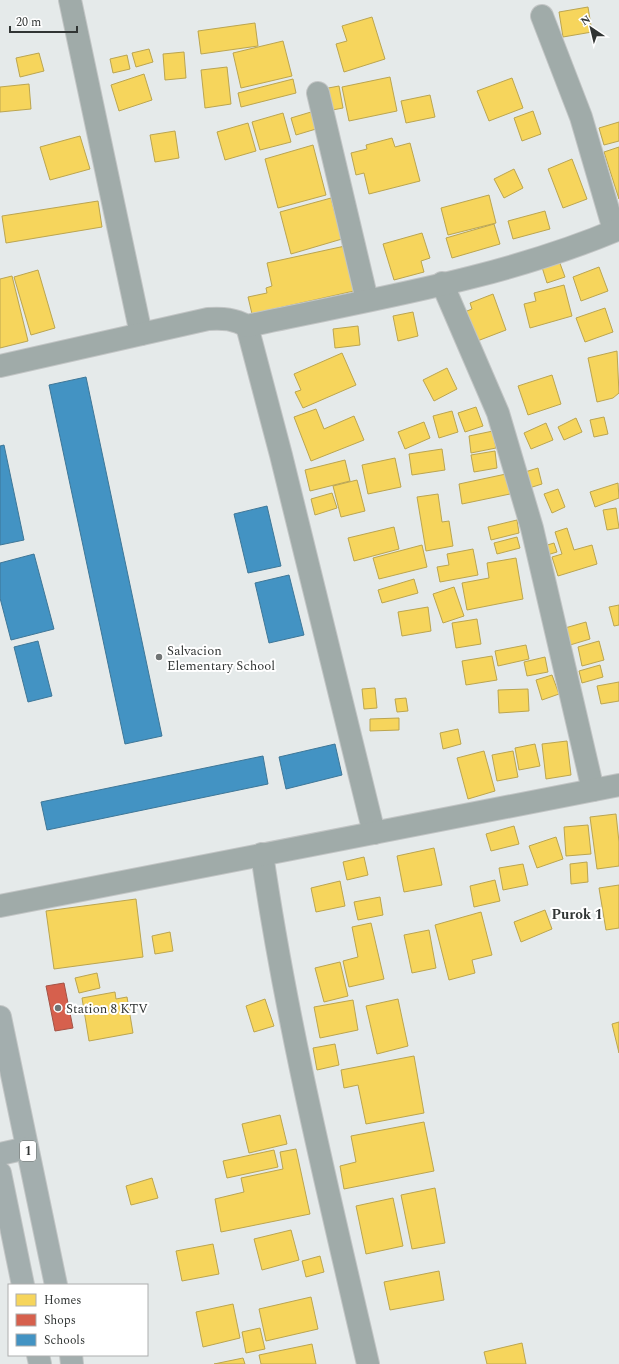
<svg xmlns="http://www.w3.org/2000/svg" width="619" height="1364" font-family="Spectral,serif">
  <style>
    .homes { fill: #f6d55c; stroke: #bba550 }
    .shops { fill: #d6604d; stroke: #a45346 }
    .schools { fill: #4393c3; stroke: #3e7798 }
    .lines { fill: none; stroke-linecap: round; stroke-linejoin: round }
    .minor-casing { stroke: #c2c5c5; stroke-width: 24 }
    .tertiary-casing { stroke: #c2c5c5; stroke-width: 24 }
    .trunk-casing { stroke: #c2c5c5; stroke-width: 24 }
    .minor { stroke: #a0aba9; stroke-width: 22 }
    .tertiary { stroke: #a0aba9; stroke-width: 22 }
    .trunk { stroke: #a3aeae; stroke-width: 22 }
    .poi-dot { fill: #707474; stroke: #fff; stroke-width: 1.5 }
    .labels { text-anchor: middle; stroke-width: 4; stroke-linejoin: round; paint-order: stroke }
    .shield { fill: #fff; stroke: #6f7271; stroke-width: 1 }
    .shield-label { font-size: 12px; font-weight: bold; fill: #313534 }
    .poi-label { font-size: 13px; fill: #313534; stroke: #fff; text-anchor: start }
    .neighbourhood-label { font-size: 14px; font-weight: bold; fill: #313534; stroke: #fff }
  </style>
  <rect width="100%" height="100%" fill="#e5eaea"/>
  <g class="homes">
    <path d="M588 7 592 32 563 37 559 12Z"/>
    <path d="M372 17 385 59 344 72 336 44 347 41 342 26Z"/>
    <path d="M255 23 258 46 201 54 198 31Z"/>
    <path d="M283 41 292 76 241 88 233 53Z"/>
    <path d="M149 49 153 62 136 67 132 53Z"/>
    <path d="M184 52 186 78 165 80 163 54Z"/>
    <path d="M39 53 44 71 20 77 16 58Z"/>
    <path d="M127 55 130 69 113 73 110 59Z"/>
    <path d="M227 67 231 104 205 108 201 70Z"/>
    <path d="M144 74 152 100 119 111 111 85Z"/>
    <path d="M390 77 397 111 349 121 342 87Z"/>
    <path d="M512 78 523 108 489 121 477 91Z"/>
    <path d="M293 79 296 93 241 107 238 93Z"/>
    <path d="M29 84 31 109 0 112V87Z"/>
    <path d="M339 86 343 108 327 111 323 89Z"/>
    <path d="M430 95 435 117 406 123 401 101Z"/>
    <path d="M533 111 541 134 522 141 514 118Z"/>
    <path d="M311 112 316 129 296 135 291 118Z"/>
    <path d="M283 113 291 142 260 150 252 122Z"/>
    <path d="M619 122V141L604 145 599 128Z"/>
    <path d="M248 123 256 151 225 160 217 132Z"/>
    <path d="M175 131 179 158 155 162 150 135Z"/>
    <path d="M80 136 90 169 50 180 40 147Z"/>
    <path d="M392 138 395 147 410 143 420 181 369 194 364 173 356 175 351 153 367 149 366 145Z"/>
    <path d="M313 145 326 195 278 208 265 159Z"/>
    <path d="M619 147V199L604 152Z"/>
    <path d="M572 159 587 199 563 208 548 169Z"/>
    <path d="M514 169 523 188 504 198 494 179Z"/>
    <path d="M489 195 496 223 448 235 441 208Z"/>
    <path d="M331 198 342 239 291 254 280 212Z"/>
    <path d="M98 201 102 227 6 243 2 216Z"/>
    <path d="M545 211 550 229 513 239 508 221Z"/>
    <path d="M494 224 500 244 452 258 446 238Z"/>
    <path d="M422 233 430 258 421 261 424 272 394 280 383 244Z"/>
    <path d="M345 246 354 291 252 314 248 297 267 293 266 288 272 286 267 263Z"/>
    <path d="M558 258 565 277 547 283 541 264Z"/>
    <path d="M599 267 608 291 581 301 573 277Z"/>
    <path d="M38 270 55 328 31 335 14 277Z"/>
    <path d="M12 276 28 341 0 348V279Z"/>
    <path d="M564 285 572 316 530 328 524 304 536 301 534 293Z"/>
    <path d="M493 294 506 330 472 343 462 313 472 309 470 303Z"/>
    <path d="M605 308 613 332 585 342 576 318Z"/>
    <path d="M413 312 418 336 398 341 393 316Z"/>
    <path d="M358 326 360 345 335 348 333 329Z"/>
    <path d="M617 351 619 393 613 398 597 402 588 358Z"/>
    <path d="M342 353 356 385 303 408 295 392 301 390 294 374Z"/>
    <path d="M447 368 457 389 434 401 423 380Z"/>
    <path d="M552 375 561 404 528 415 518 386Z"/>
    <path d="M476 407 483 426 465 432 458 413Z"/>
    <path d="M316 409 324 429 354 416 364 440 311 461 294 417Z"/>
    <path d="M452 411 458 432 439 438 433 416Z"/>
    <path d="M604 417 608 434 594 437 590 420Z"/>
    <path d="M576 418 582 432 564 440 558 427Z"/>
    <path d="M424 422 430 438 405 449 398 432Z"/>
    <path d="M546 423 553 440 531 449 524 433Z"/>
    <path d="M493 431 496 448 471 453 469 436Z"/>
    <path d="M442 449 445 470 412 475 409 454Z"/>
    <path d="M495 451 497 468 474 472 471 455Z"/>
    <path d="M395 458 401 487 368 494 362 465Z"/>
    <path d="M345 460 350 481 310 491 305 470Z"/>
    <path d="M538 468 542 484 529 488 525 472Z"/>
    <path d="M506 474 510 494 462 504 459 484Z"/>
    <path d="M357 480 365 511 341 517 333 486Z"/>
    <path d="M618 483 619 498 595 507 590 492Z"/>
    <path d="M558 489 565 507 552 513 544 494Z"/>
    <path d="M332 493 337 508 315 515 311 499Z"/>
    <path d="M438 494 442 522 449 521 453 546 426 551 417 497Z"/>
    <path d="M616 508 619 528 607 530 603 510Z"/>
    <path d="M517 520 519 533 491 540 488 527Z"/>
    <path d="M394 527 399 549 354 561 348 538Z"/>
    <path d="M567 528 574 550 592 545 597 564 558 576 552 557 562 554 555 532Z"/>
    <path d="M517 537 520 548 497 554 494 543Z"/>
    <path d="M554 543 557 552 547 555 544 546Z"/>
    <path d="M422 545 427 567 379 579 373 558Z"/>
    <path d="M473 549 478 575 440 582 437 567 449 565 447 554Z"/>
    <path d="M516 558 523 599 467 610 462 583 489 578 487 563Z"/>
    <path d="M414 579 418 593 382 603 378 590Z"/>
    <path d="M454 587 464 616 443 623 433 594Z"/>
    <path d="M619 605V625L614 626 609 607Z"/>
    <path d="M428 607 431 631 402 636 398 612Z"/>
    <path d="M477 619 481 644 456 648 452 623Z"/>
    <path d="M586 622 590 639 570 645 565 628Z"/>
    <path d="M599 641 604 660 582 666 578 647Z"/>
    <path d="M526 645 529 659 498 666 495 651Z"/>
    <path d="M492 656 497 680 466 685 462 661Z"/>
    <path d="M545 657 548 672 527 676 524 662Z"/>
    <path d="M600 665 603 677 582 683 579 671Z"/>
    <path d="M552 675 559 694 542 700 536 680Z"/>
    <path d="M619 682V701L601 704 597 686Z"/>
    <path d="M375 688 377 708 364 709 362 689Z"/>
    <path d="M528 689 529 711 499 713 498 690Z"/>
    <path d="M406 698 408 711 397 712 395 699Z"/>
    <path d="M399 718V730L370 731V719Z"/>
    <path d="M458 729 461 744 443 749 440 733Z"/>
    <path d="M567 741 571 775 546 779 542 744Z"/>
    <path d="M535 744 540 766 519 770 515 748Z"/>
    <path d="M484 751 495 791 468 799 457 758Z"/>
    <path d="M513 751 518 777 497 781 492 755Z"/>
    <path d="M616 814 619 842V866L597 869 590 817Z"/>
    <path d="M588 825 591 854 566 856 564 827Z"/>
    <path d="M514 826 519 844 491 851 486 834Z"/>
    <path d="M556 837 563 859 537 868 529 846Z"/>
    <path d="M434 848 442 885 404 892 397 856Z"/>
    <path d="M364 857 368 875 347 880 343 862Z"/>
    <path d="M587 862 588 882 571 884 570 864Z"/>
    <path d="M523 864 528 885 503 890 499 868Z"/>
    <path d="M495 880 500 901 474 907 470 886Z"/>
    <path d="M340 881 345 906 316 912 311 888Z"/>
    <path d="M619 885V928L606 930 599 888Z"/>
    <path d="M380 897 383 915 358 920 354 902Z"/>
    <path d="M136 899 143 957 54 969 46 911Z"/>
    <path d="M545 910 552 929 521 942 514 922Z"/>
    <path d="M481 912 492 955 472 960 475 973 449 980 435 925Z"/>
    <path d="M371 923 384 979 349 987 343 961 358 957 352 927Z"/>
    <path d="M429 930 436 968 412 973 404 935Z"/>
    <path d="M170 932 173 951 155 954 152 936Z"/>
    <path d="M340 962 348 996 324 1002 315 968Z"/>
    <path d="M97 973 100 988 79 993 75 978Z"/>
    <path d="M115 992 116 999 127 997 133 1033 89 1041 82 998Z"/>
    <path d="M265 999 274 1026 254 1032 246 1006Z"/>
    <path d="M398 999 408 1046 377 1054 366 1006Z"/>
    <path d="M353 1000 358 1030 320 1038 314 1007Z"/>
    <path d="M619 1022V1053L612 1024Z"/>
    <path d="M335 1044 339 1065 317 1070 313 1048Z"/>
    <path d="M414 1056 424 1113 366 1124 358 1085 344 1088 341 1070Z"/>
    <path d="M280 1115 287 1144 249 1153 242 1124Z"/>
    <path d="M424 1122 434 1171 344 1189 340 1166 356 1162 351 1136Z"/>
    <path d="M296 1149 310 1214 221 1232 215 1199 244 1192 241 1178 283 1169 280 1152Z"/>
    <path d="M274 1150 278 1167 227 1178 223 1161Z"/>
    <path d="M152 1178 158 1198 131 1205 126 1186Z"/>
    <path d="M435 1188 445 1243 412 1249 401 1195Z"/>
    <path d="M393 1198 403 1246 366 1254 356 1206Z"/>
    <path d="M291 1230 299 1260 262 1270 254 1239Z"/>
    <path d="M213 1244 219 1274 182 1281 176 1251Z"/>
    <path d="M320 1256 324 1272 306 1277 302 1261Z"/>
    <path d="M439 1271 444 1300 390 1310 384 1282Z"/>
    <path d="M311 1297 318 1329 266 1341 259 1309Z"/>
    <path d="M233 1304 240 1338 203 1347 196 1312Z"/>
    <path d="M260 1328 265 1349 246 1353 242 1332Z"/>
    <path d="M522 1343 526 1364H487L484 1352Z"/>
    <path d="M312 1344 316 1364H261L259 1355Z"/>
    <path d="M243 1358 245 1364H214Z"/>
  </g>
  <path class="shops" d="M64 983 73 1028 55 1031 46 986Z"/>
  <g class="schools">
    <path d="M86 377 162 736 125 744 49 385Z"/>
    <path d="M4 445 24 540 0 545V446Z"/>
    <path d="M267 506 281 566 248 573 234 514Z"/>
    <path d="M34 554 54 629 11 640 0 598V563Z"/>
    <path d="M289 575 304 635 269 643 255 583Z"/>
    <path d="M38 641 52 696 28 702 14 647Z"/>
    <path d="M335 744 342 775 286 789 279 757Z"/>
    <path d="M263 756 268 784 47 830 41 802Z"/>
  </g>
  <g class="lines">
    <defs>
      <g id="minor">
        <path d="M70 0 141 334"/>
        <path d="M542 16 581 117 614 230"/>
        <path d="M318 93 367 300"/>
        <path d="M442 283 498 413 532 528 593 790"/>
        <path d="M247 326 281 455 374 833"/>
        <path d="M0 366 208 319C224 318 234 319 247 326 372 299 501 279 619 229"/>
        <path d="M262 854C287 1026 329 1195 368 1364"/>
      </g>
      <path id="tertiary" d="M0 906 619 785"/>
      <g id="trunk">
        <path d="M0 1017 56 1285"/>
        <path d="M0 1154 27 1148"/>
        <path d="M0 1173 23 1285"/>
        <path d="M38 1355 40 1364"/>
        <path d="M71 1355 72 1364"/>
      </g>
    </defs>
    <use href="#minor" class="minor-casing"/>
    <use href="#tertiary" class="tertiary-casing"/>
    <use href="#trunk" class="trunk-casing"/>
    <use href="#minor" class="minor"/>
    <use href="#tertiary" class="tertiary"/>
    <use href="#trunk" class="trunk"/>
  </g>
  <g class="poi-dot">
    <circle cx="159" cy="657" r="4"/>
    <circle cx="58" cy="1008" r="4"/>
  </g>
  <g class="labels">
    <rect class="shield" x="20" y="1141" width="16" height="20" rx="3"/>
    <g class="shield-label">
      <text x="28" y="1155">1</text>
    </g>
    <g class="poi-label">
      <text x="167" y="655">Salvacion<tspan x="167" dy="15">Elementary School</tspan></text>
      <text x="66" y="1013">Station 8 KTV</text>
    </g>
    <g class="neighbourhood-label">
      <text x="577" y="919">Purok 1</text>
    </g>
  </g>
  <rect x="8" y="1284" width="140" height="72" fill="#ffffff" stroke="#adaeae"/>
  <rect x="16" y="1294" width="20" height="12" fill="#f6d55c" stroke="#adaeae"/>
  <text x="44" y="1304" font-size="12" fill="#313534">Homes</text>
  <rect x="16" y="1314" width="20" height="12" fill="#d6604d" stroke="#adaeae"/>
  <text x="44" y="1324" font-size="12" fill="#313534">Shops</text>
  <rect x="16" y="1334" width="20" height="12" fill="#4393c3" stroke="#adaeae"/>
  <text x="44" y="1344" font-size="12" fill="#313534">Schools</text>
  <g transform="translate(591 28) rotate(325)" stroke="#ffffff" stroke-width="3" paint-order="stroke">
  <path d="M0-3L7 15L0 10L-7 15Z" fill="#313534"/>
  <text y="-6" font-size="11" font-weight="bold" text-anchor="middle" fill="#313534">N</text>
  </g>
  <path d="M10 26v6h67v-6" fill="none" stroke="#313534" stroke-width="2"/>
  <text x="16" y="26" font-size="12" fill="#313534" stroke="#ffffff" stroke-width="3" paint-order="stroke">20 m</text>
</svg>
